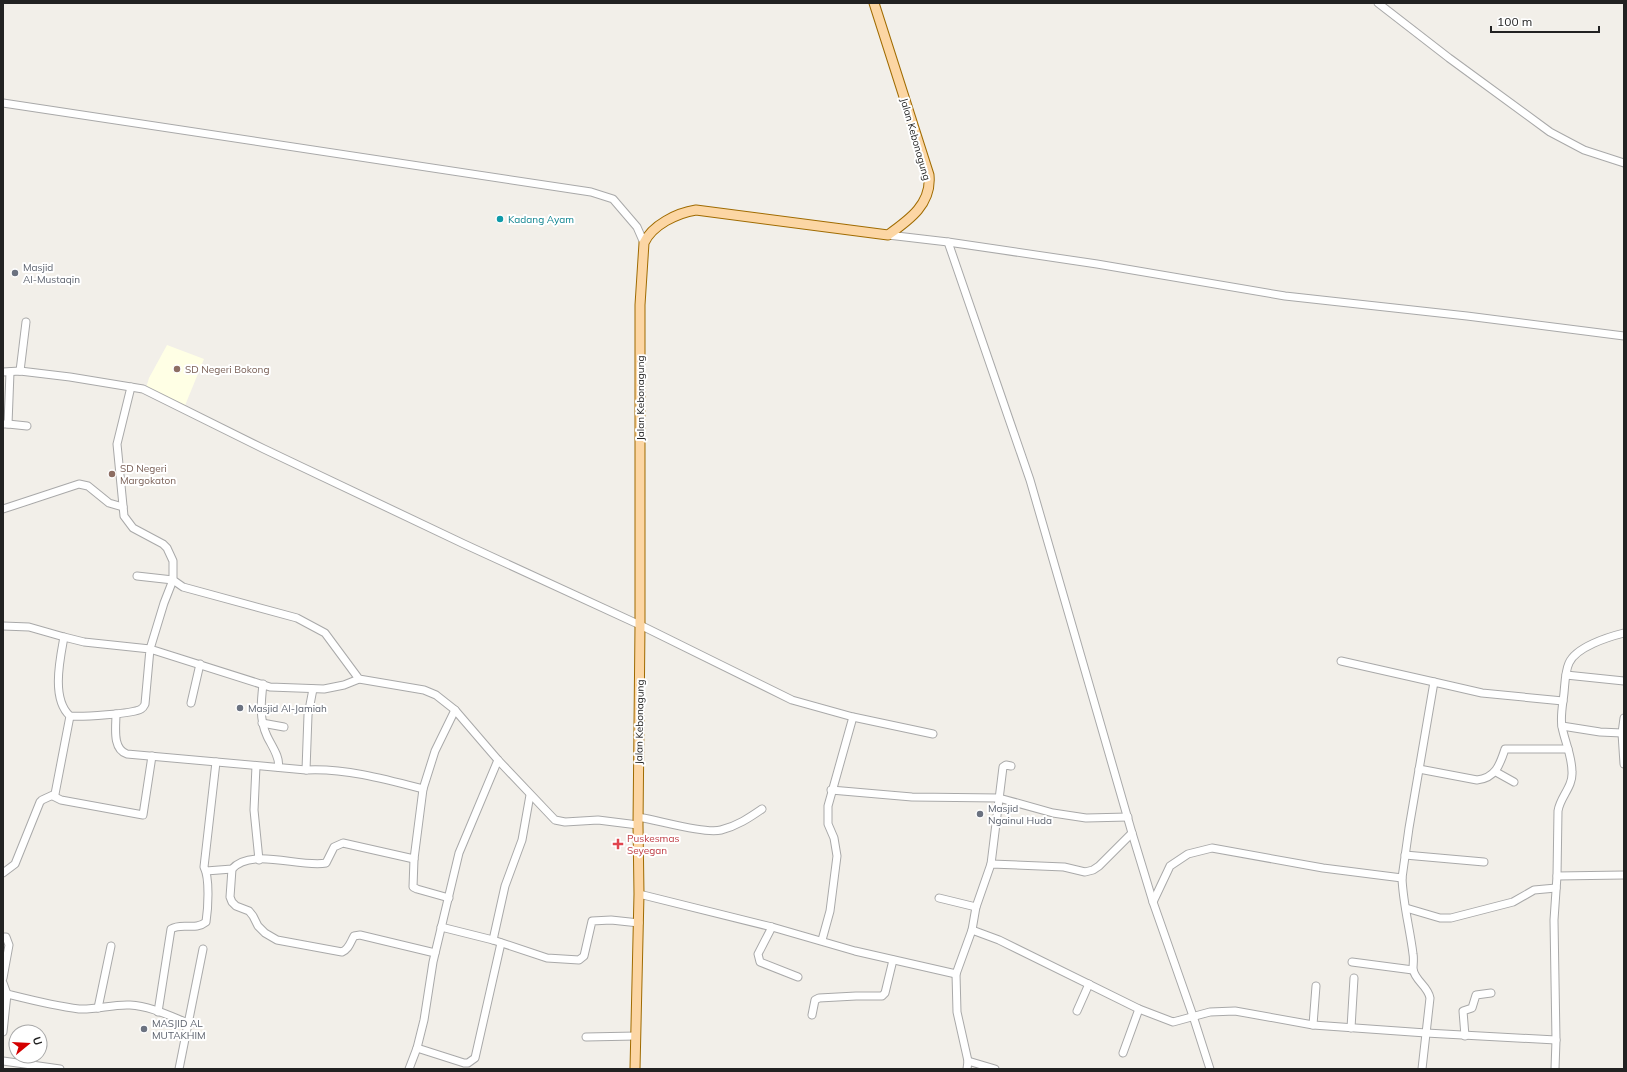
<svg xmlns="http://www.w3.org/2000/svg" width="1627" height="1072" font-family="Mulish,sans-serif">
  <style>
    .education { fill: #ffffe5 }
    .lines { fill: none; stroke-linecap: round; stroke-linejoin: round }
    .minor-casing { stroke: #a9a9a9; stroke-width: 9 }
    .major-casing { stroke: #a06b00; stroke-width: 11 }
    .minor { stroke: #fff; stroke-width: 7 }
    .major { stroke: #fcd6a4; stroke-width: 9 }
    .culture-dot { fill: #0f9aa8; stroke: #fff; stroke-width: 1.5 }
    .worship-dot { fill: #6b7280; stroke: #fff; stroke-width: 1.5 }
    .education-dot { fill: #8d6e63; stroke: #fff; stroke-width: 1.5 }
    .health-dot { fill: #e0444e; stroke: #fff; stroke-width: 1.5 }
    .labels { text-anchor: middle; stroke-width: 4; stroke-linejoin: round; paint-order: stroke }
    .street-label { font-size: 10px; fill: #222; stroke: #fff }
    .culture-label { font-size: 10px; fill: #0d838f; stroke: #fff; text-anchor: start }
    .worship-label { font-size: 10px; fill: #5b616d; stroke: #fff; text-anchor: start }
    .education-label { font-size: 10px; fill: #785e54; stroke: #fff; text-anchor: start }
    .health-label { font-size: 10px; fill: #be3a42; stroke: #fff; text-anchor: start }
  </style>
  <rect width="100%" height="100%" fill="#f2efe9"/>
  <path class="education" d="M167 345 204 359 184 408 146 388 149 378Z"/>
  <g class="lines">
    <defs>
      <g id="minor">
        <path d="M1378 3 1449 58 1550 132 1584 150 1624 163"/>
        <path d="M3 103 591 192 613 199 637 227 644 243"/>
        <path d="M888 235 948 242 1097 264 1285 296 1467 316 1624 336"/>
        <path d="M948 242 1030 480 1132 833 1153 902 1193 1016 1210 1069"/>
        <path d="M20 371 26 322"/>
        <path d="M3 372 20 371 70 377 143 389 264 449 464 544 640 625 792 700 853 717 933 734"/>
        <path d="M131 387 117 444 124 516 133 528 163 544 167 548 173 561V580L183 587 297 618 325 633 359 679 424 690 436 695 455 710 498 760 555 820 565 822 598 820 638 825"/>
        <path d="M3 424H8L10 372"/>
        <path d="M8 424 27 426"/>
        <path d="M3 509 79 484 88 486 109 503 123 507"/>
        <path d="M137 576 173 580 164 603 150 649 145 704C144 706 144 707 141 709 133 714 81 717 70 716 51 699 60 659 64 637L84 642 150 649 270 687 324 689 344 685 359 679"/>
        <path d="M3 626 29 627 64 637"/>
        <path d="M1341 661 1434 682"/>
        <path d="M1566 675 1624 681"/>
        <path d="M263 684C261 702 259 719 267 736 271 745 281 758 278 767"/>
        <path d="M191 703 200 664"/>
        <path d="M116 714C116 727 112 749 127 754L306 770C345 768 385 779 423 789"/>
        <path d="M1624 718 1622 733 1624 764"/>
        <path d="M262 723 284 727"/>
        <path d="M1562 726 1600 732 1622 733"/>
        <path d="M256 766 254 810 259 860"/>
        <path d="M1419 769 1477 780C1496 778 1500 764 1505 749H1568"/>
        <path d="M306 770 308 715 313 689"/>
        <path d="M1496 772 1514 782"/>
        <path d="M831 790 912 797 999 798 1053 813 1086 818 1128 817"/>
        <path d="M53 796 61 800 143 815 152 756"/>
        <path d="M638 817C658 820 704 834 721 830 737 826 749 818 762 809"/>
        <path d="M1405 855 1484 862"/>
        <path d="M991 864 1003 767 1006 765 1011 766"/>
        <path d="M232 869 230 897 232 902 236 906 249 911 253 916 258 926 265 933 277 940 342 952C349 949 350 943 354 936L360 935 435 953"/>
        <path d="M206 871 232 869C251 847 300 868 326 863L334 847 343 843 414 859"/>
        <path d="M3 873 15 864 40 802 42 800 55 794 70 716"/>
        <path d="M1557 876 1624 875"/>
        <path d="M1402 878C1403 904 1410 929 1413 954 1414 959 1413 964 1413 969 1415 981 1428 986 1430 998L1422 1069"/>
        <path d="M639 894 772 927 855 951 956 974 972 930 999 940 1139 1009 1173 1022 1210 1012 1235 1011 1313 1025 1426 1033 1556 1040"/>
        <path d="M449 898 417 889 413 887 414 859 423 789 435 751 455 710"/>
        <path d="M939 898 976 907"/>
        <path d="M1153 902 1170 866 1188 854 1212 848 1323 868 1402 878 1409 828 1434 682 1482 693 1563 701"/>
        <path d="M1406 908 1440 918H1451L1513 902 1534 890 1556 888"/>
        <path d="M441 927 493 940 547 958 579 960 584 956 592 921 611 920 639 923"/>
        <path d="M772 927 758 954 760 962 798 977"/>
        <path d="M972 930 976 907 991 864 1064 867 1085 872 1093 870 1099 866 1132 833"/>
        <path d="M3 937H6L9 945 3 978"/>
        <path d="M493 940 505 886 522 840 530 795"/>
        <path d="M822 940 830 911 837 856 834 838 828 824V806L853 717"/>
        <path d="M1352 962 1413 970"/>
        <path d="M956 974 957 1012 968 1061 967 1069"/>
        <path d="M3 983 7 994 3 1032"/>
        <path d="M7 994C31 1000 54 1006 79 1009 96 1010 113 1004 130 1005 150 1006 170 1016 188 1023"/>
        <path d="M98 1008 111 946"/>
        <path d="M1077 1011 1089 984"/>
        <path d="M158 1012 171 929C182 922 195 931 206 922 208 909 210 878 204 867L216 762"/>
        <path d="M812 1015 815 1000 819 998 856 996H882L885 993 893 960"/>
        <path d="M1313 1025 1316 986"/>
        <path d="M1351 1028 1354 978"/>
        <path d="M1465 1036 1463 1011 1472 1008 1476 995 1491 993"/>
        <path d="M586 1037 636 1036"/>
        <path d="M417 1048 464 1063H468L475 1058 501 943"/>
        <path d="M1123 1053 1139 1009"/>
        <path d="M3 1061 60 1069"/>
        <path d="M968 1061 995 1069"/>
        <path d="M179 1069 203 949"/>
        <path d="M409 1069 417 1048 424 1020 433 962 459 853 498 760"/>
        <path d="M1555 1069 1556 1040 1554 920 1557 876 1558 811C1560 797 1573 787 1572 772 1572 756 1565 742 1562 727 1560 716 1563 703 1564 693 1565 683 1565 672 1569 663 1576 647 1608 637 1624 633"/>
      </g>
      <path id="major" d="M635 1069 639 894 638 825 640 625V305L644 243C652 225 677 213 696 210L888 235C909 220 932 204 929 175L874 3"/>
    </defs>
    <use href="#minor" class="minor-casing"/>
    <use href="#major" class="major-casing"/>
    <use href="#minor" class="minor"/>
    <use href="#major" class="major"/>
  </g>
  <circle class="culture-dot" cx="500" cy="219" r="4"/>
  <g class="worship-dot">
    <circle cx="15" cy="273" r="4"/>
    <circle cx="240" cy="708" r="4"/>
    <circle cx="980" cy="814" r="4"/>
    <circle cx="144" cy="1029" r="4"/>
  </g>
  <g class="education-dot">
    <circle cx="177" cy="369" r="4"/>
    <circle cx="112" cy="474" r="4"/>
  </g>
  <path class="health-dot" d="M616 838h4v4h4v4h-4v4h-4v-4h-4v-4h4z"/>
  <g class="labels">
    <g class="street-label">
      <text transform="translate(916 139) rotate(74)" y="4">Jalan Kebonagung</text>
      <text transform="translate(640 398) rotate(-90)" y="4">Jalan Kebonagung</text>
      <text transform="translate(639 722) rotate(-89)" y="4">Jalan Kebonagung</text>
    </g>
    <g class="culture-label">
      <text x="508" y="223">Kadang Ayam</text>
    </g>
    <g class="worship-label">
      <text x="23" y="271">Masjid<tspan x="23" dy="12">Al-Mustaqin</tspan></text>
      <text x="248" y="712">Masjid Al-Jamiah</text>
      <text x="988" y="812">Masjid<tspan x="988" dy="12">Ngainul Huda</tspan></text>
      <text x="152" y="1027">MASJID AL<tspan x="152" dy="12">MUTAKHIM</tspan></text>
    </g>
    <g class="education-label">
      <text x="185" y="373">SD Negeri Bokong</text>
      <text x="120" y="472">SD Negeri<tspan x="120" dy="12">Margokaton</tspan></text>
    </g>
    <g class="health-label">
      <text x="627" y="842">Puskesmas<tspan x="627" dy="12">Seyegan</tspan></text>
    </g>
  </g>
  <rect width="1627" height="1072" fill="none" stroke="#222222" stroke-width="8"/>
  <g transform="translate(28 1044) rotate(72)"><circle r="19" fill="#ffffff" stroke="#a7a7a7"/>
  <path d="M0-3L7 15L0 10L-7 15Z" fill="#d40000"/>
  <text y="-6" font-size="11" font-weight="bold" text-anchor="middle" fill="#222222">U</text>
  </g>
  <path d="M1491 26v6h108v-6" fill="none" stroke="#222222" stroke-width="2"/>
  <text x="1497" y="26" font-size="12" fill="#222222" stroke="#ffffff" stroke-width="3" paint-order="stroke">100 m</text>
</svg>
